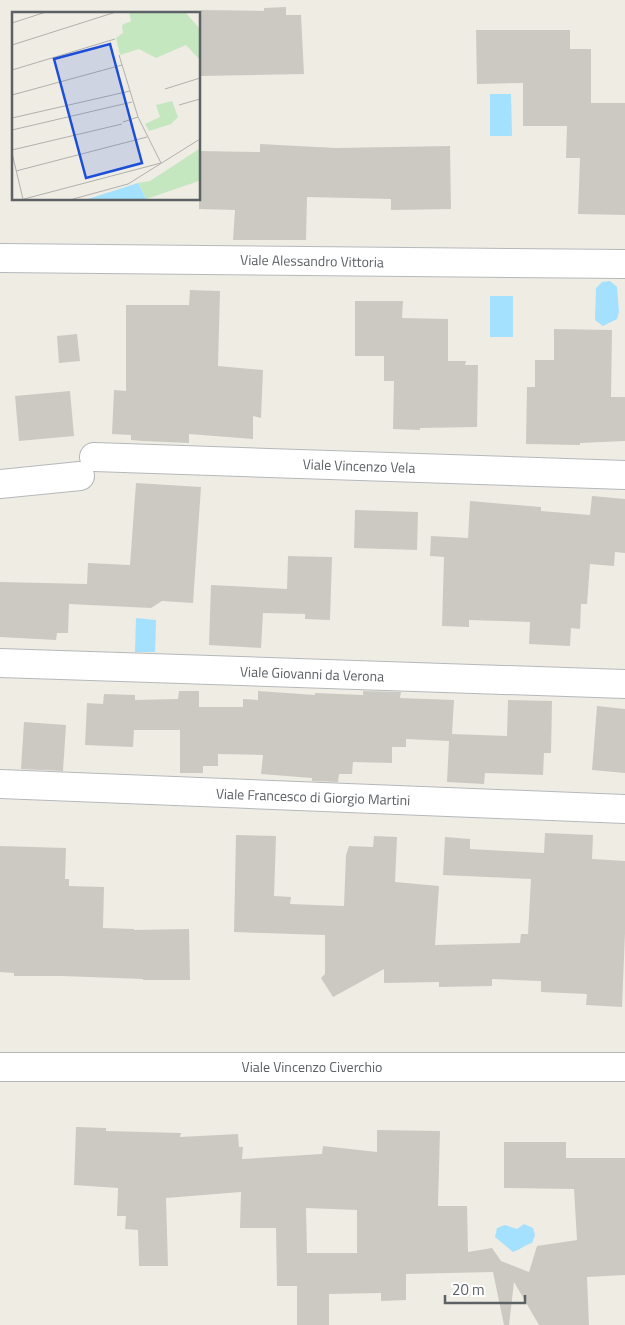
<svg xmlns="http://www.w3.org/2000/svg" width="625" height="1325" font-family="'Titillium Web',sans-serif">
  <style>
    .water { fill: #a4e0ff }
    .building { fill: #ccc9c3; fill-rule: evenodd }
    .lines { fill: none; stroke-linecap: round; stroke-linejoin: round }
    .minor-casing { stroke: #b5b8bb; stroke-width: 30 }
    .minor { stroke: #fff; stroke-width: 28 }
    .labels { text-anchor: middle; stroke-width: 5; stroke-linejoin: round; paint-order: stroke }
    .street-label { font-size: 14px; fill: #5c6165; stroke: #fff }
    .inset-road { fill: none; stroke: #b0b0ad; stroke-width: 1 }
    .view { fill: #1d4ed8; fill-opacity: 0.15; stroke: #1d4ed8; stroke-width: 2.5 }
    .inset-edge { fill: none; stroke: #5c6165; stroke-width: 2.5 }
  </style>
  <rect width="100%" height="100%" fill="#efece4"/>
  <g class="water">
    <path d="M490 94H511L512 136H490Z"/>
    <path d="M610 281 617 287 619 312 617 319 603 326 595 320 596 288 602 282Z"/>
    <rect x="490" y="296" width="23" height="41"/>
    <path d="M136 618 156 620 155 652H135Z"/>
    <path d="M524 1224 533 1228 535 1235 532 1243C524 1245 520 1250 513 1252L495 1237 497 1228 505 1225 517 1229Z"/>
  </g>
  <g class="building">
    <path d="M286 7V15H301L304 74 201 76V10L264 11V8Z"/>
    <path d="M476 30H570V49H591V103H625V215L578 214 580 158H566L567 126H523V83L477 84Z"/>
    <path d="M260 144 336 148 450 146 451 209 391 210V199L307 197 306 240H233L235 210 199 209V151L260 152Z"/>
    <path d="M190 290 220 291 218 366 263 370 261 418 253 416V439L189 434V443L143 441 131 440V435L112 434 114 390 126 391V305H189Z"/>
    <path d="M355 301H403L402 318 448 319V361H466L465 365H478L477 427 420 428V430L393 429 394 381H384V356H355Z"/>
    <path d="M554 329 612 330 611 397H625V441L580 443V445L526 444 527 387H535V360H554Z"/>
    <path d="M77 334 80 361 59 363 57 336Z"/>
    <path d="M70 391 74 436 19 441 15 396Z"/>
    <path d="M136 483 201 487 193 603 162 601 151 608 69 604 68 633H57L56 640 0 637V582L87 584 88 563 130 565Z"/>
    <path d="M592 496 625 499V553L615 552 614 566 590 564 587 604H581L580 629 571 628 570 646 529 644 530 622 469 620V627L442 626 444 557 430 556 431 536 468 538 470 501 541 507V511L590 515Z"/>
    <path d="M355 510 418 512 417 550 354 548Z"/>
    <path d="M288 556 332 557 330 620 305 619V614L263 613 261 648 209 645 211 585 287 589Z"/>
    <path d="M179 691H199V707H243V699L258 700V691L315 695V693L363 695V691L401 692 400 698 454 700 452 734 507 736 508 700 552 701 551 753H544L543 775 485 773 484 784 447 782 449 741 406 739V747H392V763L353 762 352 774H339L338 782 312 781V778L261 774 263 755 218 754V766H203V773H180V730H134L133 747 85 745 87 703 103 704 104 694 135 695V700L178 699Z"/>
    <path d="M597 706 625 709V773L592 770Z"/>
    <path d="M24 722 66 725 63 771 21 769Z"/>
    <path d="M545 833 593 835 592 859 625 861V933L622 1007 586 1005 587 994 541 992V981L492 979V986L439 987V982L384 983V969L333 997 321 978 325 974V935L234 932 236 835 276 836 274 896 291 897 290 904 344 906 346 855 349 846 373 847 374 836 397 837 395 882 439 886 435 945 520 943 521 934H528L531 879 443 875 445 837 470 839V849L544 853Z"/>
    <path d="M0 846 66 848 65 879H69V886L104 887 103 928 134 929V930L189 929 190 980H143V979L62 976H14V973L0 972Z"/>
    <path d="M76 1127 106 1128V1131L181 1133 180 1137 238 1134 239 1147H243L242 1159 322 1154 323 1146 377 1152V1130L440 1131 438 1206H467L468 1252 492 1248 501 1261 529 1272 537 1246 577 1240 574 1189 504 1188V1142H566V1158H625V1275L587 1277 589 1325H539L514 1282 509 1325H504L493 1272 406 1274V1300L381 1301V1293L329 1294V1325H297V1286H277L276 1228H240L241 1192 166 1198 168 1266H139L138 1230 125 1229 126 1216H117L118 1188 74 1185ZM306 1208 357 1210V1253H307Z"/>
  </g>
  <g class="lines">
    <defs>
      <g id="minor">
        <path d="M0 258 625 264"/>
        <path d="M94 457 625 475"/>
        <path d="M0 484 80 476"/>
        <path d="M0 663 625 684"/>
        <path d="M0 784 625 809"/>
        <path d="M0 1067H625"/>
      </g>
    </defs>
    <use href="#minor" class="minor-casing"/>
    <use href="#minor" class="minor"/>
  </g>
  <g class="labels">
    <g class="street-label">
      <text transform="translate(312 261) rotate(1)" y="5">Viale Alessandro Vittoria</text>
      <text transform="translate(359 466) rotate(2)" y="5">Viale Vincenzo Vela</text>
      <text transform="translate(312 674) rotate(2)" y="5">Viale Giovanni da Verona</text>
      <text transform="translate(313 797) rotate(2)" y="5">Viale Francesco di Giorgio Martini</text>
      <text x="312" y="1072">Viale Vincenzo Civerchio</text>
    </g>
  </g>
  <g transform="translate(12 12)">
    <rect width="188" height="188" fill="#efece4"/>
    <path d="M117 0H173L187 16V47L174 33 144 46 127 37 108 43 104 26 111 21 110 13 119 9ZM160 89 166 105 159 112 137 119 133 112 148 105 144 93ZM187 137V169L134 187 126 171 138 169Z" fill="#c4e7c0"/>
    <path d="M126 171 134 187H74H76Z" fill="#a4e0ff"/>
    <path class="inset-road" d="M0 11 34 0M0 33 104 0M0 58 103 27M153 77 188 66M0 83 110 53M167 93 188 87M0 106 118 79M111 110 126 105M0 118 120 90M0 138 110 112M0 141 11 187M4 159 135 125M12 187 149 151 126 105 107 43M61 187 116 172 188 127"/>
    <path class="view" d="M98 32 130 151 74 166 42 47Z"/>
    <rect width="188" height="188" class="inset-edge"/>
  </g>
  <path d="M445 1295v8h80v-8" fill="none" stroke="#5c6165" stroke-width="2.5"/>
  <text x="452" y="1295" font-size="15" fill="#5c6165" stroke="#ffffff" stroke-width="4" paint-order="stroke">20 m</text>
</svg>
